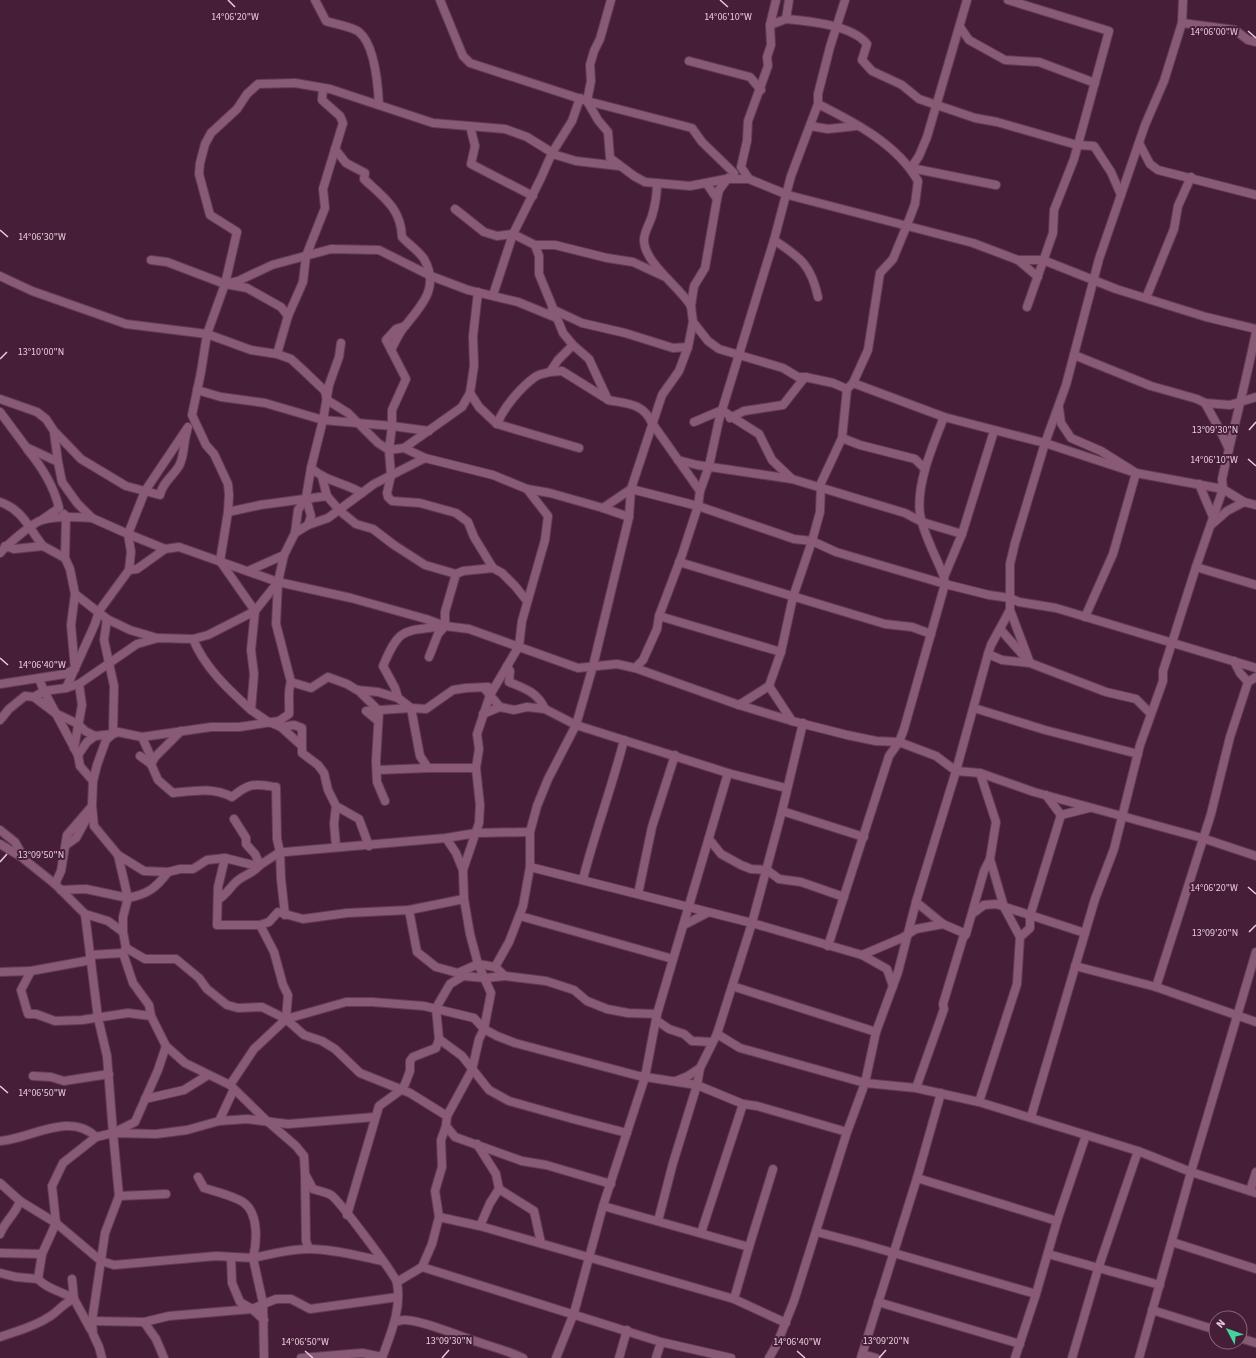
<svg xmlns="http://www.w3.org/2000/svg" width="1256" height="1358" font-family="'Source Sans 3',sans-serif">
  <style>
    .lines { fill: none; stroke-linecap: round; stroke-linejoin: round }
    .minor-casing { stroke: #603d53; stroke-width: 10 }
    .minor { stroke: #885a74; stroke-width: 8 }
    .ticks { fill: none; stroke: #e7ccda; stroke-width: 1.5 }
    .ticks-label { font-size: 10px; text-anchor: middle; fill: #e7ccda; stroke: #471e37; stroke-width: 4; stroke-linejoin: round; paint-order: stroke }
  </style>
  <rect width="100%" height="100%" fill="#471e37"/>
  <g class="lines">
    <defs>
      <g id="minor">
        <path d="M315 0 326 21C334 24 353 27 359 32 375 45 378 85 379 105"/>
        <path d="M440 0 463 56 470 63 587 101 692 128 702 142 734 173"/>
        <path d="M611 0 600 39 594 51 590 65 591 81 587 101 598 120 608 132 610 158 634 176 645 182 690 186 726 179H749L788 195 973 243 1018 260 1038 277"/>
        <path d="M967 0 927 137 919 156 911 168 996 185"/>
        <path d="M1008 0 1109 31 1074 159 1054 210 1053 233 1027 307"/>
        <path d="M786 19C809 21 852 25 867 44L862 60 872 71 902 85 919 99 975 118 997 122 1077 145 1094 146 1111 172 1121 195"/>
        <path d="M1182 23 1235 30 1248 40 1256 42"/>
        <path d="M770 25 786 19 789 0"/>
        <path d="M960 27 969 40 1005 60 1039 62 1095 83"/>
        <path d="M689 61 750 77 761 90"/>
        <path d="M470 126 475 146 471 164 533 196"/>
        <path d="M810 126 828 129 856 126"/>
        <path d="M1139 143 1150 164 1158 170 1256 195"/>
        <path d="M335 149 346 163 365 173 364 179C383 197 401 208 402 237 408 244 419 251 424 259 440 287 422 305 405 326 399 333 395 342 391 350"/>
        <path d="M749 179 741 167 747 141 748 121 768 66 767 57 771 45 770 25 776 0"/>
        <path d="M657 183C657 194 655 206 652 216 650 223 644 232 644 240 644 263 680 287 691 306"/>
        <path d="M707 184 717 199 705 268 694 286 691 306 693 322 708 341 719 349 783 368 798 377H805"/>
        <path d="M717 199 719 190 728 178"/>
        <path d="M455 209 484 232 497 236 513 234 535 245 539 256V274L557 318"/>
        <path d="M535 245H555L607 258 633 262 663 276"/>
        <path d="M151 260 167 262 225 284 247 288 281 307 288 316 277 354"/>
        <path d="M1018 260H1043L1116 289 1206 317 1256 329"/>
        <path d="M0 276 32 291 126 324 207 334 251 350 277 354 291 359 303 370 325 391 327 400 348 413 378 443 389 450 404 448 425 458 493 475 527 489 550 493 603 508 629 517"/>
        <path d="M225 284 238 281 272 265 331 249 379 250 431 276 468 290 518 302 557 318 563 333 573 345 589 359 608 400C628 404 643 403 652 423L700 491"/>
        <path d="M478 292 473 336 474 366 470 393 479 407 497 424 579 448"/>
        <path d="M493 295 513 234 541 178 552 153 572 121 580 98"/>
        <path d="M818 297C811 265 801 258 774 240L791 176 818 104V94L830 47 845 0"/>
        <path d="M1146 298 1174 229 1178 206 1191 177"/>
        <path d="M552 309 582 323 625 333 673 348 688 347"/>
        <path d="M288 316 303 282 306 256 325 208 323 189 343 123 340 116 322 100 323 89"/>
        <path d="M405 326 396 329 386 340 406 379 392 410V426L429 431"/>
        <path d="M1074 355 1151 386 1197 399 1205 403 1230 405 1256 397"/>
        <path d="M550 372 562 371 607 399"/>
        <path d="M853 383 944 417 1045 443 1136 473 1223 489 1244 502 1256 505"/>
        <path d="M197 390 221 397 265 403 323 420 392 426 389 450 391 475 387 493 388 497 392 501 420 503 456 513 468 522 474 537 493 568 502 573 515 586 527 601"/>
        <path d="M0 399 37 412 46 419 54 431 81 459 126 486 160 495C162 483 173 476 179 466 185 455 183 443 187 431"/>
        <path d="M1205 403 1221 432 1229 449"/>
        <path d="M1059 408 1061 423 1071 438 1101 451 1136 473 1113 554 1085 617"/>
        <path d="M0 412 26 447 58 462 62 482 77 503 92 518 128 534 131 552 129 570"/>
        <path d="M944 417C933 445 916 484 920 514 923 534 937 558 944 577"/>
        <path d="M730 418 732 417 759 434 772 460 792 479"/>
        <path d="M694 422 722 410 732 417 744 411 783 405 805 377 833 383 847 389"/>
        <path d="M497 424C504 407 520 388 535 377 539 374 546 373 550 372L558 360 573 345"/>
        <path d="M188 427 145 491 128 534 165 549 179 547 278 582 351 598 426 619 445 626 469 629 578 668 617 664 635 668 739 705 792 721 847 735 876 741 899 742 936 756 956 771 980 773 1034 792 1202 838 1256 856"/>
        <path d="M54 432 58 462"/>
        <path d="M842 438 860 445 915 459 925 469"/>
        <path d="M404 448 462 407 470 393"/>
        <path d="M27 449C42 467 54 486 59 508L43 519"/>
        <path d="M678 460 697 465 792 479 905 513 922 522 962 534"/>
        <path d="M311 468C327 482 343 482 362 493"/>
        <path d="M322 477 327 496"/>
        <path d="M1199 484 1213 517"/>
        <path d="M0 502C23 510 28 527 43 546"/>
        <path d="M603 508 631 489 698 506 794 539 812 541 836 552 945 584 989 595 1010 598 1019 602 1056 608 1256 668"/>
        <path d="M228 512 260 505 327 496 340 511 356 524 373 529 394 545 425 565 456 574"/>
        <path d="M64 514 66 517 65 558"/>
        <path d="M308 525 311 516 306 498 311 468 323 420 329 385 339 357 341 343"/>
        <path d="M1211 525 1227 511 1244 502"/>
        <path d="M295 533 298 510 306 498"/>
        <path d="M5 546 14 549 43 546 65 558 70 569 75 594 107 619 130 630 157 638"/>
        <path d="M0 553C7 545 32 523 42 520 58 516 75 517 92 518"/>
        <path d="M679 562 885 624 912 627 931 634"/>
        <path d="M1196 567 1256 585"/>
        <path d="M248 571 284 555"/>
        <path d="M278 582 276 624 291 682 311 688 328 677 347 684 357 690 378 692 398 698"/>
        <path d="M659 616 781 652"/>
        <path d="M443 626C403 632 400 626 383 666L395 688 398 698 411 708 420 756 428 768H476"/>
        <path d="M1000 629 1030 663 1106 692 1136 699 1150 713"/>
        <path d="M193 639C205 668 228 689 251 710"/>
        <path d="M988 654 1002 660 1030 663 1010 610"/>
        <path d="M429 657 438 634 445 626V612L456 574 463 571 493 568"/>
        <path d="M507 666 510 671 509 682C526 689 537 692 545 709"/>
        <path d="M635 668 643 660 657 629 659 616 682 555 698 506 700 491 709 466 719 420 774 240"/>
        <path d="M39 679 44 691 78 755 80 766 93 781"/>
        <path d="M1248 682 1256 677"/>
        <path d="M0 684 65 674 75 669 71 625 75 594"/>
        <path d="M769 686 792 721"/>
        <path d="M66 688 95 624 99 611 129 570 137 569 165 549"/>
        <path d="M484 688 500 707 514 710 527 707 545 709 576 725 728 773 786 788"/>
        <path d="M358 690 379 711 376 761 377 782 385 801"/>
        <path d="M34 697 44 691 66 688 79 684 137 644 158 638 193 639 208 635 255 611 278 582 284 555 295 533 308 525 328 518 374 484 425 458"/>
        <path d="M739 705 769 686 781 652 793 597 812 541 820 512 821 483 842 438 847 389 853 383 868 350 880 273 893 259 907 225 915 204 918 181C897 144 854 122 818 104"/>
        <path d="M974 708 1045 730 1138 754"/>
        <path d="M483 714 500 707"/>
        <path d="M0 720 9 709 25 696 34 697 55 713 78 724 85 731 95 736 113 734 114 686 104 640 107 619"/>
        <path d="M378 721 366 711 411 708 426 709 453 690 466 688 488 687"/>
        <path d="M281 727 294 725 302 728V746"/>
        <path d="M142 737 150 755 151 764"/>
        <path d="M74 748 82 705 79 684"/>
        <path d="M78 755 87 742 95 736"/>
        <path d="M140 756 151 764 158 780 173 793C194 791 212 787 232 797 250 782 254 784 276 787L277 839 280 852 281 879 285 915"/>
        <path d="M151 764 155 757 181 731"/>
        <path d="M378 770 428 768"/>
        <path d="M1046 795 1061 815"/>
        <path d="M336 806 334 824 336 846"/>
        <path d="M782 811 864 837"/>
        <path d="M1061 815 1089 808"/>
        <path d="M0 830 15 842 25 860 55 884 85 914 108 921 123 932 126 948 123 953 133 983 149 1005 151 1016 166 1046 185 1063 230 1085 267 1121 296 1146 304 1156 305 1174 313 1189C319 1191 326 1192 331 1195 338 1199 396 1276 397 1283 402 1309 390 1335 382 1358"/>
        <path d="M446 838 456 853 463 870"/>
        <path d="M709 839 721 854 741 865 751 869 767 870 779 879 801 882 844 897"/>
        <path d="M0 844 23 858"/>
        <path d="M66 845 76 838 89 814"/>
        <path d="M369 846 359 819 336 806 328 790 324 773 318 765 302 753V746L281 727 267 721 251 710 254 674 251 650 255 611 220 561 228 512 229 495 228 484 214 454 206 445 192 415 201 372 207 334 225 284 237 232 210 215 199 174 200 163 205 144 211 133 237 109 247 94 258 84 295 83 330 89 433 123 505 129 527 137 556 155 576 161 619 166"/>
        <path d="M118 855 144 871 168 872 180 869H193L207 860 225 858 253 865H260L280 852H285L446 838 476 833 530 832"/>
        <path d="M225 858 218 887 217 925H260L269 922 278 912 303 919 347 913 409 910 464 899 470 934 478 964 495 967 505 976 546 981 574 990 587 1001 607 1009 628 1013 657 1014"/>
        <path d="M530 867 752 923 862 955 887 969 893 986"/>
        <path d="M583 879C595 832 612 787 624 740"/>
        <path d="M55 884 61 871 67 835 92 806 93 781 97 765 106 740 113 734 118 732 142 737 211 727H239L279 721 289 714C290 703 287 693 291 682"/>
        <path d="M61 890 86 889 128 898 118 855 94 826 92 806"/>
        <path d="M638 894 652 827 675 755"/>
        <path d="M219 899C227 894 230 887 237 881 245 874 251 875 260 865L255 854 246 844V838L234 819"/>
        <path d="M464 899 463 870 479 823 480 805 476 768 479 749 477 734 490 695 519 646 522 621 545 540 548 516 527 489"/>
        <path d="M916 902 943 924 966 934"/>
        <path d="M409 910 417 952 436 967 458 973 478 964 491 993 484 1029 479 1039 472 1070 447 1116 446 1126 455 1137 522 1161 546 1165 611 1184"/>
        <path d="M85 914 98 1018 107 1056 113 1133"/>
        <path d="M972 914 984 905 996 904 1085 933"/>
        <path d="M520 916 673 959"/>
        <path d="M260 925 274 952 283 985 288 995 286 1019"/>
        <path d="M684 925 707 913"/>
        <path d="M123 932V917L128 898C148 894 156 888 168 872"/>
        <path d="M1020 937 1030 928V916L1061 815"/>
        <path d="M828 946 889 756 899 742 904 729 945 584 944 577 962 534 994 431"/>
        <path d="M126 948 145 959H176L199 978 207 989 227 1005 238 1008 262 1007 286 1019 304 1035 322 1041 335 1049 360 1073 410 1093 447 1116"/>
        <path d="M90 955 123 953"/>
        <path d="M862 955 902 938 916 929 943 924"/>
        <path d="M91 960 31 971 21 990 28 1014H36L55 1021 82 1020 128 1013 151 1016"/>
        <path d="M1075 966 1156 987 1256 1022"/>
        <path d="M495 967 509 942 523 906 530 867V832L537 806 548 779 576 725 593 666 629 517 631 489 662 395 679 371 688 347 693 322"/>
        <path d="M0 972 31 971"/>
        <path d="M505 976 485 978 463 976 450 984 436 1008 439 1039 462 1056 489 1090 509 1101 573 1119 627 1133"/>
        <path d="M732 986 876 1032"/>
        <path d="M1156 987 1211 814 1230 737 1248 682 1240 673 1234 661"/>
        <path d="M656 1020 669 1029 684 1034 692 1041 712 1042"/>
        <path d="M717 1034 740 1048 865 1083 916 1088 979 1102 1138 1151 1191 1172 1256 1193"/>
        <path d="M33 1076 51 1077 64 1081 109 1074"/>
        <path d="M676 1081 688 1076 700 1068"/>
        <path d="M230 1085 254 1049 286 1019 346 1002H372L424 1006 474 1018 484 1029 497 1036 515 1043 639 1076 697 1085 743 1104 757 1106 847 1132"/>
        <path d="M916 1088 944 1009 943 1004 963 938 966 934 984 871 990 859 996 822 980 773"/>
        <path d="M145 1099 184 1090 208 1075"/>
        <path d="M979 1102 1017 984 1020 937 1004 907 990 859"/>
        <path d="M1031 1117 1095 899 1114 849 1140 745 1163 681V671L1196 567 1223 489 1222 479C1233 430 1246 382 1256 332"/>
        <path d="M219 1121 234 1089"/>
        <path d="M0 1141C30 1139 70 1111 96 1137"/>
        <path d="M477 1144 496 1174 499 1189 490 1203 480 1226 734 1299 786 1323"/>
        <path d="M305 1176 306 1241 309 1249"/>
        <path d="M198 1177 204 1188C217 1192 231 1195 243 1202 259 1213 257 1242 253 1258 271 1254 290 1249 309 1249 333 1249 358 1256 382 1261"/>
        <path d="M917 1178 1057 1221"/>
        <path d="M0 1183 20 1201 56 1223 101 1261 114 1265 216 1256 253 1258 263 1303 264 1358"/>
        <path d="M499 1189 534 1211 541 1243"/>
        <path d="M1250 1191 1256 1172"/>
        <path d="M119 1196 166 1194"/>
        <path d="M603 1206 749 1247 734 1299"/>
        <path d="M347 1215 379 1106 401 1090 405 1084 410 1071V1061L413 1057 436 1048 439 1039"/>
        <path d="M439 1217 435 1191 442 1167 441 1140 446 1126"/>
        <path d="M658 1221 673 1163 697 1085 700 1068 717 1034 752 923 782 811 803 723"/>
        <path d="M817 1232 859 1243 1036 1294"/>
        <path d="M701 1233 743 1104"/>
        <path d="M0 1234C5 1221 15 1215 20 1201"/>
        <path d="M1172 1242 1256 1269"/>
        <path d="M749 1247 773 1169"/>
        <path d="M0 1253 42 1254 56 1223 52 1186 63 1163 96 1137 113 1133 156 1134 187 1130 219 1121 247 1119 288 1124 375 1117"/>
        <path d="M1048 1254 1160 1285"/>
        <path d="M231 1257 232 1283 240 1302 252 1309 276 1299H291L310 1309 398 1297"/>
        <path d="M422 1267 432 1244 439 1217 480 1226"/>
        <path d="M0 1273 16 1277 38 1279C48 1290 62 1291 74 1299"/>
        <path d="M38 1279 42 1254"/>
        <path d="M72 1279 74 1299 91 1330"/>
        <path d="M397 1282 422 1267 661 1342 731 1358"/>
        <path d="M878 1302 1020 1344"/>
        <path d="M1152 1310 1216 1330"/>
        <path d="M92 1321 144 1322 156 1339 164 1358"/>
        <path d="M144 1322 169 1316 252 1309 264 1320"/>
        <path d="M395 1322C398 1321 401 1320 404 1320 419 1320 444 1330 458 1335 480 1344 502 1348 523 1358"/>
        <path d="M0 1337C17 1331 34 1327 49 1317 59 1311 63 1303 74 1299"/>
        <path d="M1240 1338 1256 1343"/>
        <path d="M862 1354 876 1358"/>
        <path d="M102 1358 99 1347 93 1334 92 1321 105 1233 119 1196 113 1133 135 1122 158 1070 166 1046"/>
        <path d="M301 1358 362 1353 382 1357"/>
        <path d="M556 1358 574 1313 603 1206 645 1077 657 1014 728 773"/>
        <path d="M619 1358 627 1330"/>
        <path d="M656 1358 661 1342"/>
        <path d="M769 1358 777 1344 794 1301 847 1132 865 1083 876 1032 898 972 916 902 956 771 988 654 991 645 1010 610V564L1015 543 1045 443 1066 385 1099 259 1145 125 1164 81 1182 23 1183 0"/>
        <path d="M861 1358 917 1178 941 1093"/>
        <path d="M1015 1358 1036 1294 1057 1221 1086 1135"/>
        <path d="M1072 1358 1098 1269 1138 1151"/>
        <path d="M1139 1358 1191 1172 1256 952"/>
      </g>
    </defs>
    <use href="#minor" class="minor-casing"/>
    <use href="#minor" class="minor"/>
  </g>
  <path class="ticks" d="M228 0 235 7M720 0 728 7M1248 31 1256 38M0 230 8 237M0 359 7 352M1249 430 1256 422M1248 459 1256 466M0 658 8 665M0 862 7 854M1248 887 1256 894M1249 932 1256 925M0 1086 8 1093M305 1351 313 1358M797 1351 805 1358M442 1358 449 1350M879 1358 886 1350"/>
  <g class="ticks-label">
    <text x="235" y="20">14°06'20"W</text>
    <text x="728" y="20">14°06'10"W</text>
    <text x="1214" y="35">14°06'00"W</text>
    <text x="42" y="240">14°06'30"W</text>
    <text x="41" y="355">13°10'00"N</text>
    <text x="1215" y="433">13°09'30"N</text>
    <text x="1214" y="463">14°06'10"W</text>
    <text x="42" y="668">14°06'40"W</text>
    <text x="41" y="858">13°09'50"N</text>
    <text x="1214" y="891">14°06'20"W</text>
    <text x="1215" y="936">13°09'20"N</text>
    <text x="42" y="1096">14°06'50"W</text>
    <text x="449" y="1344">13°09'30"N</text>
    <text x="886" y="1344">13°09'20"N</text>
    <text x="305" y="1345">14°06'50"W</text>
    <text x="797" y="1345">14°06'40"W</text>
  </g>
  <g transform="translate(1228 1330) rotate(311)"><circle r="19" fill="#471e37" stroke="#876478"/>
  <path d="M0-3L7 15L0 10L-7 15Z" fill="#45d49f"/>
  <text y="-6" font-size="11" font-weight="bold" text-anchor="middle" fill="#e7ccda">N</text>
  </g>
</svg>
